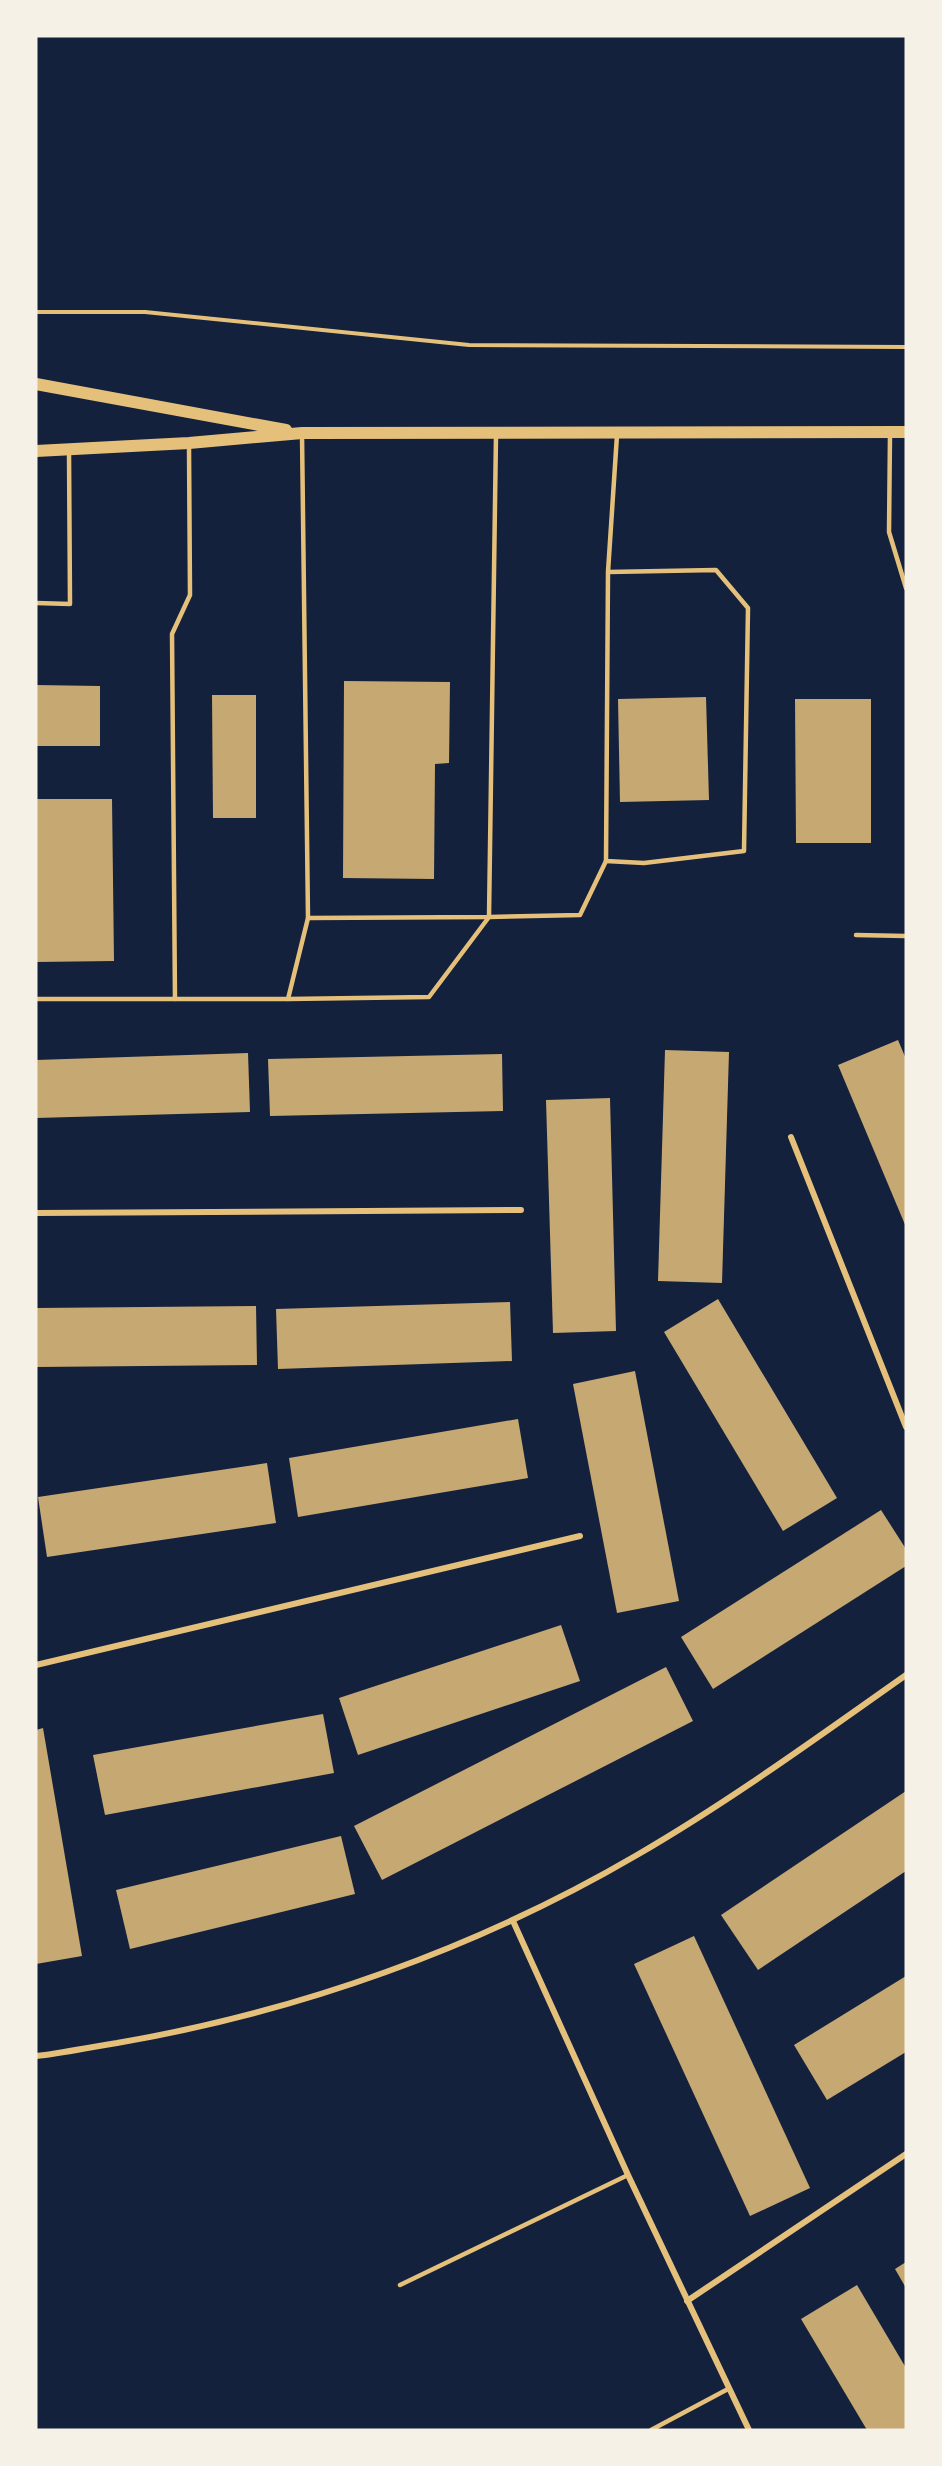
<svg xmlns="http://www.w3.org/2000/svg" width="942" height="2466" font-family="'Public Sans',sans-serif">
  <style>
    .building { fill: #c6a872 }
    .lines { fill: none; stroke-linecap: round; stroke-linejoin: round }
    .path { stroke: #e5c07b; stroke-width: 4 }
    .service { stroke: #e5c07b; stroke-width: 4.5 }
    .minor { stroke: #e5c07b; stroke-width: 6 }
    .secondary { stroke: #e5c07b; stroke-width: 12 }
  </style>
  <rect width="100%" height="100%" fill="#14213d"/>
  <g class="building">
    <path d="M344 681 450 682 449 763 435 764 434 879 343 878Z"/>
    <path d="M36 685 100 686V746H36Z"/>
    <path d="M212 695H256V818H213Z"/>
    <path d="M706 697 709 800 620 802 618 699Z"/>
    <path d="M795 699H871V843H796Z"/>
    <path d="M36 799H112L114 961 36 962Z"/>
    <path d="M898 1040 906 1059V1227L838 1065Z"/>
    <path d="M665 1050 729 1052 722 1283 658 1281Z"/>
    <path d="M248 1053 250 1112 36 1118V1060Z"/>
    <path d="M502 1054 503 1111 270 1116 268 1059Z"/>
    <path d="M610 1098 616 1331 553 1333 546 1100Z"/>
    <path d="M718 1299 837 1498 783 1531 664 1332Z"/>
    <path d="M510 1302 512 1361 278 1369 276 1309Z"/>
    <path d="M256 1306 257 1365 36 1367V1308Z"/>
    <path d="M635 1371 679 1601 617 1613 573 1384Z"/>
    <path d="M518 1419 528 1478 298 1517 289 1458Z"/>
    <path d="M267 1463 276 1523 47 1557 38 1497Z"/>
    <path d="M881 1510 906 1549V1566L713 1689 681 1637Z"/>
    <path d="M561 1625 580 1681 358 1755 339 1698Z"/>
    <path d="M666 1667 693 1721 382 1880 354 1826Z"/>
    <path d="M323 1714 334 1773 105 1815 93 1755Z"/>
    <path d="M43 1728 82 1956 36 1964V1730Z"/>
    <path d="M906 1791V1871L758 1970 721 1915Z"/>
    <path d="M341 1836 355 1894 130 1949 116 1890Z"/>
    <path d="M694 1936 810 2188 750 2216 634 1964Z"/>
    <path d="M906 1976V2052L827 2100 794 2045Z"/>
    <path d="M906 2262V2288L895 2269Z"/>
    <path d="M857 2285 906 2368V2430H867L801 2319Z"/>
  </g>
  <g class="lines">
    <path class="path" d="M36 312H145L469 345 906 347"/>
    <g class="service">
      <path d="M302 434 308 918 489 917 496 435"/>
      <path d="M890 434 889 532 906 588"/>
      <path d="M608 572 606 861 644 863 744 851 748 608 716 570 608 572 617 435"/>
      <path d="M36 603 70 604 69 451"/>
      <path d="M856 935 906 936"/>
      <path d="M36 999H288L308 918"/>
      <path d="M175 999 172 634 190 595 189 445"/>
      <path d="M288 999 429 997 489 917 580 915 606 861"/>
      <path d="M400 2285 628 2175"/>
      <path d="M651 2430 728 2389"/>
    </g>
    <g class="minor">
      <path d="M791 1137 906 1427"/>
      <path d="M36 1213 521 1210"/>
      <path d="M36 1665 580 1536"/>
      <path d="M513 1921 628 2175 749 2430"/>
      <path d="M36 2056C63 2053 90 2047 117 2043 298 2012 478 1948 637 1855 730 1801 818 1737 906 1675"/>
      <path d="M687 2301 906 2154"/>
    </g>
    <g class="secondary">
      <path d="M36 384 286 430"/>
      <path d="M36 451 189 443 302 433 906 432"/>
    </g>
  </g>
  <rect width="942" height="2466" fill="none" stroke="#f6f1e7" stroke-width="75"/>
</svg>
